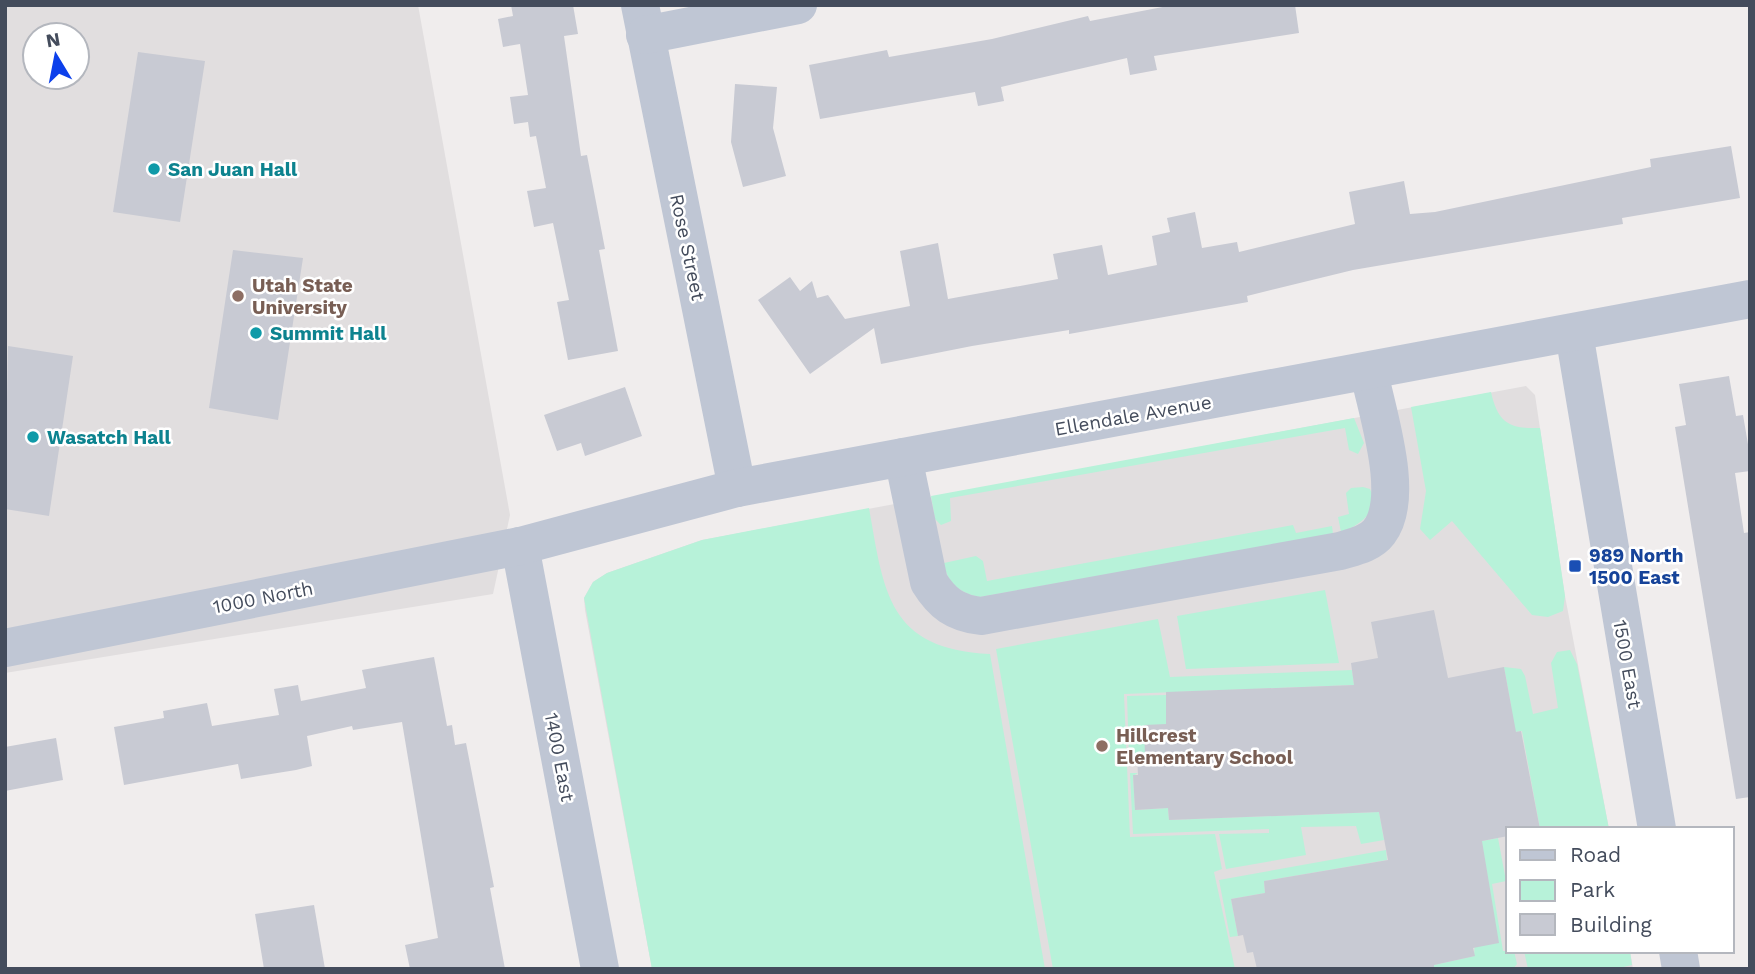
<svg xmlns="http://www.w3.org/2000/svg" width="1755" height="974" font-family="'Work Sans',sans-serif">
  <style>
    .education { fill: #e1dedf; fill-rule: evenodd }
    .green { fill: #b7f2d9 }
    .building { fill: #c8cad3 }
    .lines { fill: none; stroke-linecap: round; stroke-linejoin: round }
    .minor { stroke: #bfc6d4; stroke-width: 38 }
    .culture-dot { fill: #0f9aa8; stroke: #fff; stroke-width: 2.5 }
    .education-dot { fill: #8d6e63; stroke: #fff; stroke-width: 2.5 }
    .transit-dot { fill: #1a4fb4; stroke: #fff; stroke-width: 2.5 }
    .labels { text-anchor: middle; stroke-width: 5; stroke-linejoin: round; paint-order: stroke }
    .culture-label { font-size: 19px; font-weight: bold; fill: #0d838f; stroke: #fff; text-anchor: start }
    .street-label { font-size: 19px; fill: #444c5c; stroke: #fff }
    .education-label { font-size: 19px; font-weight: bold; fill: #785e54; stroke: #fff; text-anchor: start }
    .transit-label { font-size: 19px; font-weight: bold; fill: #164399; stroke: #fff; text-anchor: start }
  </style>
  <rect width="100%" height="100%" fill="#f0eded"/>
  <g class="education">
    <path d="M5 5H418L510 515 493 594 5 673ZM35 35H77V77H35Z"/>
    <path d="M1526 386 1535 395 1565 596 1609 829H1508V951H1630L1633 969H652L585 610 584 598 593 582 607 573 702 540Z"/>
  </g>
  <g class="green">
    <path d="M1491 392C1498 423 1509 429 1540 428L1565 596 1563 611 1548 617 1532 615 1452 521 1430 540 1420 529 1426 491 1411 407Z"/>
    <path d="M1354 418 1364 443 1358 454 1349 450 1345 428 950 498 951 521 941 525 935 519 931 496Z"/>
    <path d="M1363 487 1370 489C1381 511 1359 526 1341 532L1338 517 1349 514 1346 493 1351 488Z"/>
    <path d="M869 508C884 593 888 649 990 654L1045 969H652L584 598 593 582 607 573 702 540Z"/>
    <path d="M1293 525 1296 533 1332 526 1333 534 980 597C962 594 946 583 944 563L976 556 983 561 987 581Z"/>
    <path d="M1325 590 1339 663 1186 669 1177 616Z"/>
    <path d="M1158 619 1170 677 1352 670 1354 685 1124 694 1130 837 1215 834 1222 869 1214 872 1235 969H1053L996 649Z"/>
    <path d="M1570 650 1577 664 1609 829H1540L1522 731 1501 734 1497 708 1511 705 1504 667 1521 669 1525 676 1533 714 1558 708 1551 663 1557 652Z"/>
    <path d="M1166 695V724L1145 756 1129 757 1127 696Z"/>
    <path d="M1130 773H1138L1133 776 1135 810 1168 808 1169 820 1379 812 1384 840 1361 844 1356 826 1301 827 1306 855 1226 869 1219 834 1269 833V829L1133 834Z"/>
    <path d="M1498 838 1506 881 1492 884 1503 951H1514L1517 964 1513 969H1434V965L1474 956 1482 841Z"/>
    <path d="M1386 850 1387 860 1264 881 1265 893 1231 899 1238 936 1230 937 1219 880Z"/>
    <path d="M1524 951H1630L1632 965 1615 969H1528Z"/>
  </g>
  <g class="building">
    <path d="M511 5H573L578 34 564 36 581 156 587 155 605 249 599 250 618 351 568 360 557 302 569 300 553 223 534 227 527 191 546 188 536 136 530 137 528 122 514 124 510 97 528 95 520 44 503 47 498 19 513 16Z"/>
    <path d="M1173 5H1295L1299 33 1154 56 1157 70 1130 75 1127 58 1001 87 1004 101 978 106 975 92 820 119 809 65 887 50 889 57 992 39 1088 16 1090 21Z"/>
    <path d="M138 52 205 61 180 222 113 212Z"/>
    <path d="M735 84 777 87 773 128 786 176 743 187 731 142Z"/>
    <path d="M1731 146 1740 198 1622 218 1623 224 1353 270 1247 296 1248 302 1069 334V330L972 346 881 364 874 328 810 374 758 300 790 277 800 291 812 281 817 298 828 295 845 319 910 306 900 251 938 243 948 299 1058 279 1053 254 1102 245 1108 275 1157 265 1152 236 1170 232 1167 218 1195 212 1202 248 1237 242 1239 252 1355 224 1349 192 1404 181 1410 214 1435 212 1651 167 1650 159Z"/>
    <path d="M233 250 303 258 278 420 209 408Z"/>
    <path d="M8 346 73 356 49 516 5 509Z"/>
    <path d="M1729 376 1736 416 1743 415 1750 456V471L1735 473 1744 533 1750 532V797L1736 799 1675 427 1686 425 1679 384Z"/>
    <path d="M625 387 642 436 585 456 581 443 557 451 544 415Z"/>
    <path d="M1434 610 1448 678 1504 667 1516 732 1521 731 1540 829H1508V836L1482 841 1499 943 1473 948 1475 956 1434 965V969H1257L1253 952 1247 953 1243 935 1238 936 1231 899 1265 893 1264 881 1388 860 1379 812 1169 820 1168 808 1135 810 1133 775H1138L1137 756H1145L1144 725 1166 724V692L1354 685 1351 663 1378 658 1371 622Z"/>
    <path d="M434 657 447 726 452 725 455 745 466 743 494 887 490 888 505 969H410L405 945 438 938 402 722 353 730 352 726 307 736 312 766 296 770 241 779 238 764 124 785 114 727 164 718 163 711 207 703 212 726 279 715 274 689 298 685 301 701 366 688 362 670Z"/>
    <path d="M56 738 63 780 5 791V747Z"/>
    <path d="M314 905 325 969H264L255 914Z"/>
  </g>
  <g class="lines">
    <g class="minor">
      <path d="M640 5 737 488"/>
      <path d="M645 35 798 5"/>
      <path d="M1574 333 1657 829"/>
      <path d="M903 457 929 582C942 603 955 613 981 616L1340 551C1353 547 1370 544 1379 532 1406 497 1377 413 1369 372"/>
      <path d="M520 546 600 969"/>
      <path d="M5 648 520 546 737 488 1750 299"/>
      <path d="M1678 951 1681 969"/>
    </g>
  </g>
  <g class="culture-dot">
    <circle cx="154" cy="169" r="7"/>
    <circle cx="256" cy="333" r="7"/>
    <circle cx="33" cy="437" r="7"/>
  </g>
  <g class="education-dot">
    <circle cx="238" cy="296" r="7"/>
    <circle cx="1102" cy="746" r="7"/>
  </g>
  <rect class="transit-dot" x="1568" y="559" width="14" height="14" rx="3.5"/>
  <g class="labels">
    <g class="culture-label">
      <text x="168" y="176">San Juan Hall</text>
      <text x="270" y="340">Summit Hall</text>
      <text x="47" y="444">Wasatch Hall</text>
    </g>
    <g class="street-label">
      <text transform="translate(688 247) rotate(78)" y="7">Rose Street</text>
      <text transform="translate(1133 415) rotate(-10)" y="7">Ellendale Avenue</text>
      <text transform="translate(263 597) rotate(-11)" y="7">1000 North</text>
      <text transform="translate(1628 664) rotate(80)" y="7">1500 East</text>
      <text transform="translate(560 757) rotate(79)" y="7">1400 East</text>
    </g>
    <g class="education-label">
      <text x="252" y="292">Utah State<tspan x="252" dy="22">University</tspan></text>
      <text x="1116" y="742">Hillcrest<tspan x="1116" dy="22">Elementary School</tspan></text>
    </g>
    <g class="transit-label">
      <text x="1589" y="562">989 North<tspan x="1589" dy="22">1500 East</tspan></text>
    </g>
  </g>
  <rect width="1755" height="974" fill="none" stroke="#444c5c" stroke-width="14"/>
  <rect x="1506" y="827" width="228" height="126" fill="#ffffff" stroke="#b4b7be" stroke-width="2"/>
  <rect x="1520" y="850" width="35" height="10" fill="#bfc6d4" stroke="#b4b7be" stroke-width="2"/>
  <text x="1570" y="862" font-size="21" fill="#444c5c">Road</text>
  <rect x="1520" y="880" width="35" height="21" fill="#b7f2d9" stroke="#b4b7be" stroke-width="2"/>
  <text x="1570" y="897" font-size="21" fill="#444c5c">Park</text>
  <rect x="1520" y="914" width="35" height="21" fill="#c8cad3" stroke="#b4b7be" stroke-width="2"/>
  <text x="1570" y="932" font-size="21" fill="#444c5c">Building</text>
  <g transform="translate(56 56) rotate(350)"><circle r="33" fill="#ffffff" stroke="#b4b7be" stroke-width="2"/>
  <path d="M0-5L12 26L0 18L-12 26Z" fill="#0c40eb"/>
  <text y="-10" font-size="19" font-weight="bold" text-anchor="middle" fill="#444c5c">N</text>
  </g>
</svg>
